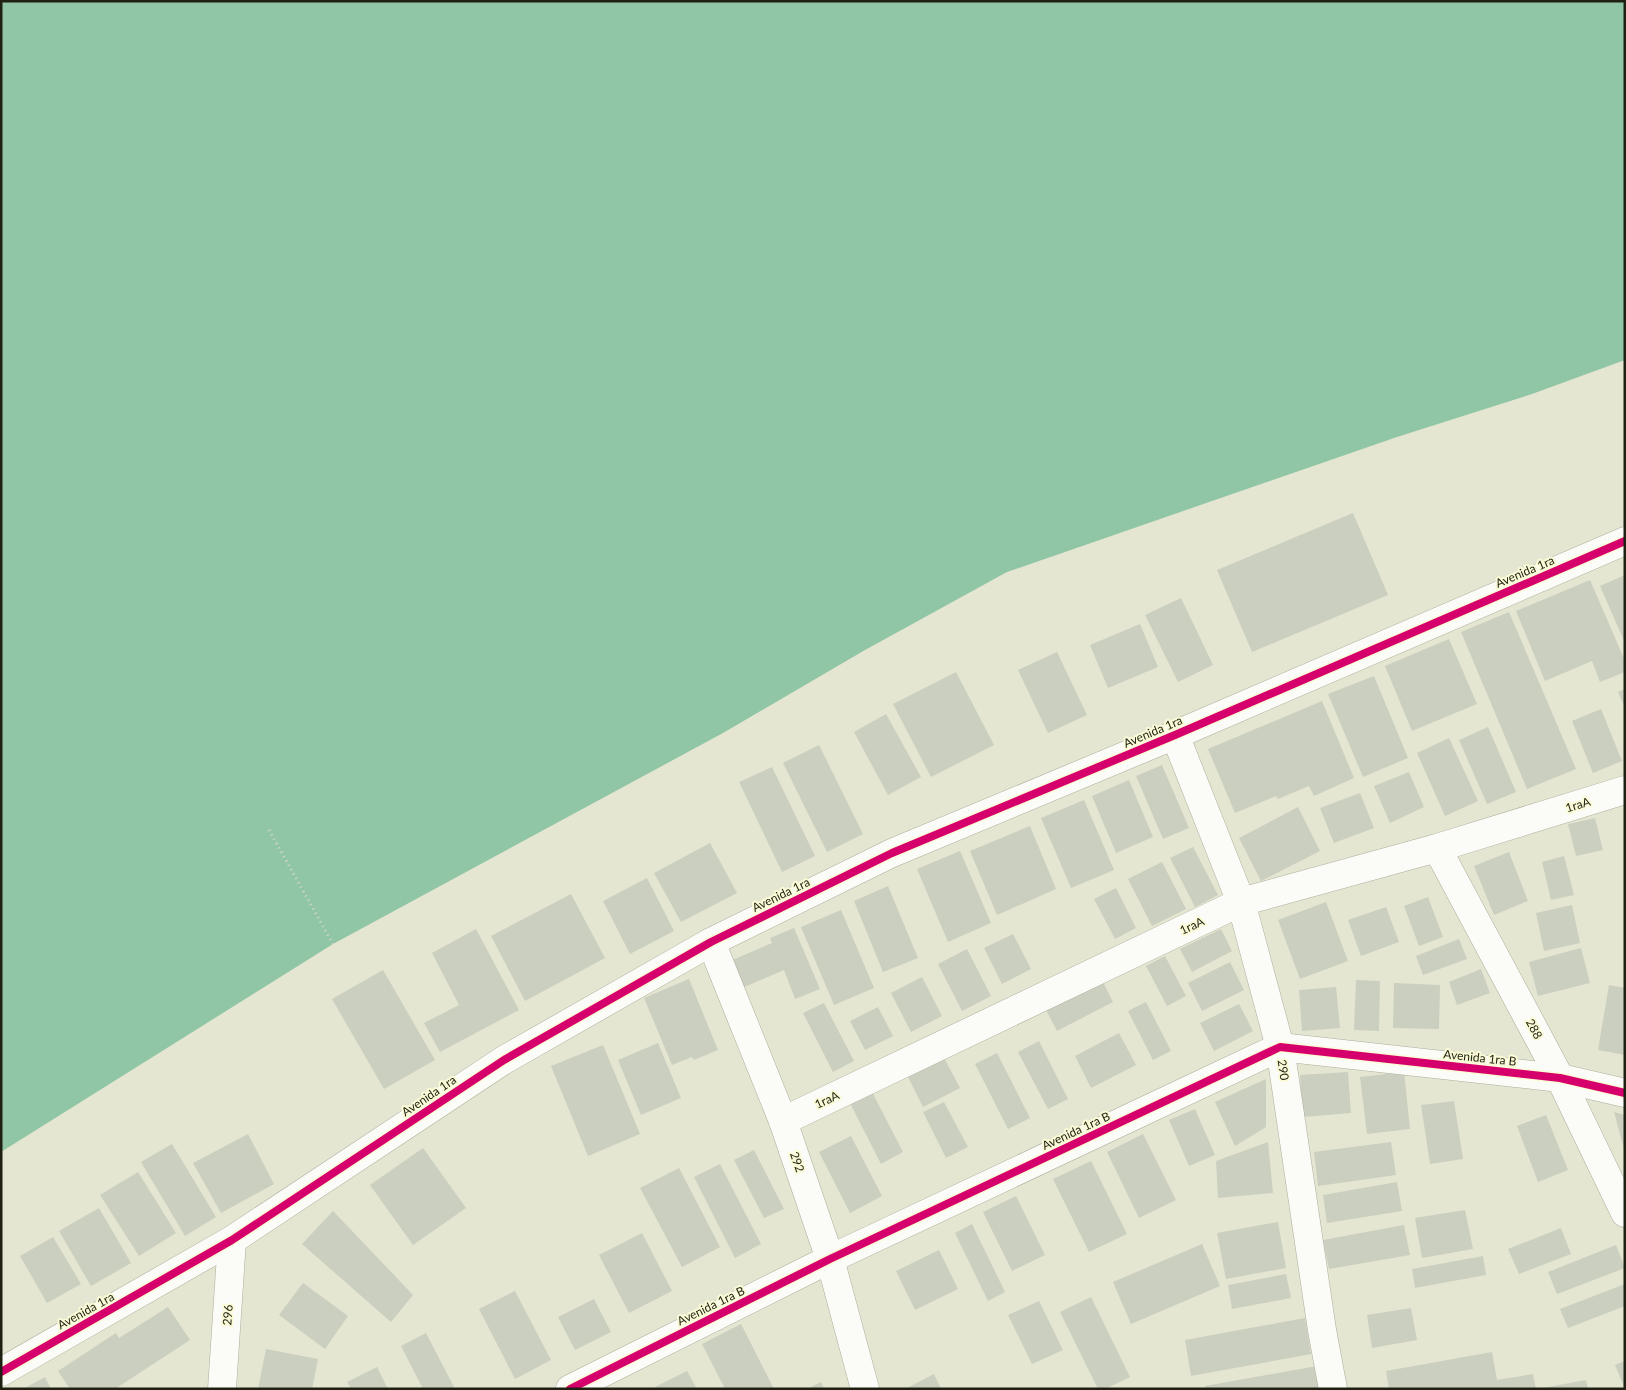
<svg xmlns="http://www.w3.org/2000/svg" width="1626" height="1390" font-family="Lato,sans-serif">
  <style>
    .water { fill: #90c6a5 }
    .building { fill: #cbcfbf }
    .lines { fill: none; stroke-linecap: round; stroke-linejoin: round }
    .minor-casing { stroke: #adad9d; stroke-width: 29 }
    .tertiary-casing { stroke: #adad9d; stroke-width: 29 }
    .path { stroke: #d7d8d1; stroke-width: 3; stroke-dasharray: 1 4; stroke-linecap: butt }
    .minor { stroke: #fbfbf8; stroke-width: 28 }
    .tertiary { stroke: #fbfbf8; stroke-width: 28 }
    .cycleway-casing { stroke: #fafbd6; stroke-width: 11 }
    .cycleway { stroke: #d6006c; stroke-width: 8 }
    .labels { text-anchor: middle; stroke-width: 4; stroke-linejoin: round; paint-order: stroke }
    .street-label { font-size: 12px; fill: #1f1f12; stroke: #fafbd6 }
  </style>
  <rect width="100%" height="100%" fill="#e5e6d1"/>
  <path class="water" d="M1 1H1625V360L1532 394 1397 437 1007 572 865 650 723 733 333 944 1 1152Z"/>
  <g class="building">
    <path d="M1353 513 1388 595 1252 652 1217 570Z"/>
    <path d="M1625 575V643L1600 586Z"/>
    <path d="M1590 580 1625 661V672L1600 682 1592 661 1545 681 1516 611Z"/>
    <path d="M1181 598 1213 665 1178 682 1145 615Z"/>
    <path d="M1509 612 1576 769 1527 789 1461 632Z"/>
    <path d="M1140 624 1158 667 1108 688 1090 645Z"/>
    <path d="M1449 639 1477 704 1412 731 1385 666Z"/>
    <path d="M1057 652 1087 715 1048 733 1018 670Z"/>
    <path d="M956 672 994 745 931 777 893 704Z"/>
    <path d="M1374 676 1408 758 1363 777 1328 694Z"/>
    <path d="M1625 689V708L1618 692Z"/>
    <path d="M1322 701 1354 778 1314 796 1309 786 1278 799 1276 796 1235 813 1208 749Z"/>
    <path d="M1601 709 1622 761 1593 773 1572 721Z"/>
    <path d="M886 714 921 777 888 795 854 732Z"/>
    <path d="M1488 727 1516 792 1487 804 1459 740Z"/>
    <path d="M1449 738 1478 801 1445 816 1417 753Z"/>
    <path d="M819 745 863 834 827 852 783 763Z"/>
    <path d="M1162 765 1189 828 1163 839 1136 776Z"/>
    <path d="M772 767 815 856 782 872 739 782Z"/>
    <path d="M1409 772 1424 807 1390 823 1374 786Z"/>
    <path d="M1129 780 1153 837 1116 853 1092 796Z"/>
    <path d="M1360 793 1374 828 1334 843 1320 808Z"/>
    <path d="M1084 800 1114 870 1071 888 1041 818Z"/>
    <path d="M1298 807 1320 851 1261 881 1239 838Z"/>
    <path d="M1595 818 1603 850 1576 856 1568 824Z"/>
    <path d="M1030 826 1056 889 997 915 970 851Z"/>
    <path d="M710 843 737 893 681 922 654 873Z"/>
    <path d="M1193 847 1218 895 1195 907 1170 858Z"/>
    <path d="M960 851 991 923 948 942 917 869Z"/>
    <path d="M1509 852 1528 901 1494 915 1474 866Z"/>
    <path d="M1564 856 1574 895 1551 900 1542 862Z"/>
    <path d="M1162 862 1186 909 1152 926 1128 879Z"/>
    <path d="M647 878 674 931 630 954 603 901Z"/>
    <path d="M888 886 918 958 883 972 854 901Z"/>
    <path d="M1116 888 1136 928 1115 939 1094 899Z"/>
    <path d="M571 894 605 958 525 1001 491 936Z"/>
    <path d="M1428 897 1443 937 1419 946 1404 906Z"/>
    <path d="M1326 902 1348 961 1300 979 1278 920Z"/>
    <path d="M1572 905 1580 943 1544 951 1536 913Z"/>
    <path d="M1386 907 1399 942 1361 956 1348 920Z"/>
    <path d="M841 910 874 988 834 1005 801 927Z"/>
    <path d="M794 928 820 989 795 999 784 970 742 988 730 961 772 943 770 938Z"/>
    <path d="M476 929 519 1010 440 1052 424 1023 459 1005 432 953Z"/>
    <path d="M1221 929 1232 951 1192 972 1180 949Z"/>
    <path d="M1013 934 1031 969 1002 984 984 948Z"/>
    <path d="M1459 939 1467 959 1423 975 1416 956Z"/>
    <path d="M1581 948 1590 983 1538 996 1529 962Z"/>
    <path d="M967 949 991 996 962 1011 938 964Z"/>
    <path d="M1165 956 1186 996 1167 1006 1146 966Z"/>
    <path d="M1230 962 1244 990 1202 1011 1188 983Z"/>
    <path d="M1481 969 1490 993 1457 1005 1449 982Z"/>
    <path d="M383 970 435 1060 384 1089 332 999Z"/>
    <path d="M922 977 942 1016 911 1032 891 993Z"/>
    <path d="M1101 978 1113 1002 1057 1031 1044 1006Z"/>
    <path d="M689 979 718 1050 694 1060 692 1057 672 1065 644 998Z"/>
    <path d="M1356 980 1380 981 1379 1031 1354 1030Z"/>
    <path d="M1394 983 1440 985 1439 1029 1393 1028Z"/>
    <path d="M1609 985 1625 988V1055L1598 1050Z"/>
    <path d="M1336 987 1340 1028 1302 1031 1299 990Z"/>
    <path d="M1146 1002 1171 1051 1153 1060 1128 1011Z"/>
    <path d="M824 1003 854 1061 833 1072 803 1013Z"/>
    <path d="M1239 1004 1253 1031 1214 1051 1200 1023Z"/>
    <path d="M878 1007 893 1036 865 1050 850 1021Z"/>
    <path d="M1119 1033 1136 1065 1091 1088 1075 1056Z"/>
    <path d="M1039 1041 1068 1099 1048 1109 1018 1052Z"/>
    <path d="M658 1043 681 1098 641 1115 618 1060Z"/>
    <path d="M603 1045 640 1134 588 1156 551 1066Z"/>
    <path d="M997 1053 1030 1118 1008 1129 975 1064Z"/>
    <path d="M943 1056 960 1088 923 1107 907 1075Z"/>
    <path d="M1348 1072 1351 1113 1303 1117 1300 1075Z"/>
    <path d="M1404 1072 1410 1129 1367 1134 1360 1077Z"/>
    <path d="M1266 1079V1127L1235 1146 1215 1102Z"/>
    <path d="M872 1092 903 1152 881 1164 850 1103Z"/>
    <path d="M1454 1101 1463 1159 1430 1164 1421 1105Z"/>
    <path d="M944 1102 968 1147 946 1158 923 1112Z"/>
    <path d="M1195 1109 1215 1155 1189 1166 1169 1120Z"/>
    <path d="M1614 1112 1625 1115V1149H1624Z"/>
    <path d="M1546 1115 1568 1170 1538 1182 1517 1126Z"/>
    <path d="M248 1134 274 1184 221 1213 193 1163Z"/>
    <path d="M1143 1134 1176 1200 1139 1218 1107 1152Z"/>
    <path d="M851 1136 882 1196 850 1213 819 1152Z"/>
    <path d="M1268 1142 1273 1193 1218 1198 1216 1161Z"/>
    <path d="M1391 1142 1396 1175 1318 1186 1314 1152Z"/>
    <path d="M172 1144 216 1217 185 1236 141 1162Z"/>
    <path d="M423 1148 466 1208 413 1245 370 1185Z"/>
    <path d="M754 1150 784 1209 764 1218 734 1160Z"/>
    <path d="M1091 1161 1127 1234 1089 1252 1053 1179Z"/>
    <path d="M720 1164 761 1244 735 1258 694 1177Z"/>
    <path d="M679 1168 720 1247 682 1267 640 1188Z"/>
    <path d="M138 1172 176 1233 139 1256 100 1195Z"/>
    <path d="M1397 1182 1402 1211 1327 1223 1323 1195Z"/>
    <path d="M1016 1196 1045 1255 1012 1271 983 1212Z"/>
    <path d="M99 1208 131 1263 91 1286 59 1231Z"/>
    <path d="M1465 1210 1473 1249 1422 1258 1415 1218Z"/>
    <path d="M333 1211 413 1295 391 1322 302 1244Z"/>
    <path d="M1278 1222 1286 1268 1226 1279 1217 1233Z"/>
    <path d="M972 1224 1005 1292 988 1301 955 1233Z"/>
    <path d="M1404 1225 1410 1255 1329 1269 1323 1240Z"/>
    <path d="M1561 1228 1571 1254 1519 1274 1508 1249Z"/>
    <path d="M642 1233 672 1291 629 1313 599 1255Z"/>
    <path d="M53 1237 81 1284 47 1303 20 1256Z"/>
    <path d="M1202 1244 1220 1286 1131 1324 1113 1282Z"/>
    <path d="M1616 1245 1625 1268 1557 1294 1548 1272Z"/>
    <path d="M939 1250 958 1289 915 1310 896 1271Z"/>
    <path d="M1483 1256 1486 1275 1415 1288 1412 1269Z"/>
    <path d="M1286 1274 1291 1298 1232 1309 1228 1285Z"/>
    <path d="M303 1283 348 1316 325 1349 279 1315Z"/>
    <path d="M1625 1284V1306L1568 1328 1560 1309Z"/>
    <path d="M515 1291 551 1360 515 1379 479 1309Z"/>
    <path d="M1091 1297 1130 1377 1105 1389H1098L1060 1312Z"/>
    <path d="M594 1299 611 1332 575 1350 558 1317Z"/>
    <path d="M1039 1301 1063 1350 1032 1364 1008 1315Z"/>
    <path d="M168 1307 190 1340 115 1389H70L58 1371 116 1333 119 1338Z"/>
    <path d="M1411 1308 1417 1340 1372 1348 1367 1315Z"/>
    <path d="M1305 1318 1311 1354 1191 1376 1185 1340Z"/>
    <path d="M741 1324 774 1389H725L702 1344Z"/>
    <path d="M426 1333 455 1389H423L401 1346Z"/>
    <path d="M266 1349 318 1359 312 1389H258Z"/>
    <path d="M1492 1352 1497 1380 1533 1374 1536 1389H1389L1386 1371Z"/>
    <path d="M1625 1361V1389L1615 1365Z"/>
    <path d="M1317 1366 1321 1389H1206L1205 1386Z"/>
    <path d="M377 1367 388 1389H351L347 1382Z"/>
    <path d="M687 1371 697 1389H656L655 1387Z"/>
    <path d="M934 1374 941 1389H905Z"/>
    <path d="M45 1377 51 1389H23Z"/>
    <path d="M1586 1380 1588 1389H1543V1388Z"/>
    <path d="M821 1382 824 1389H807Z"/>
  </g>
  <g class="lines">
    <defs>
      <g id="minor">
        <path d="M1175 735 1241 902 1280 1047 1322 1330 1333 1389"/>
        <path d="M1437 848 1560 1078 1625 1213"/>
        <path d="M711 942 783 1121 830 1259 865 1389"/>
        <path d="M783 1121 1241 902 1437 848 1625 790"/>
        <path d="M570 1389 830 1259 1280 1047 1560 1078 1625 1093"/>
      </g>
      <g id="tertiary">
        <path d="M1 1372 232 1240 504 1060 711 942 892 853 1175 735 1625 541"/>
        <path d="M222 1389 232 1240"/>
      </g>
    </defs>
    <use href="#minor" class="minor-casing"/>
    <use href="#tertiary" class="tertiary-casing"/>
    <path class="path" d="M269 830 333 944"/>
    <use href="#minor" class="minor"/>
    <use href="#tertiary" class="tertiary"/>
    <defs>
      <g id="cycleway">
        <path d="M1 1372 232 1240 504 1060 711 942 892 853 1175 735 1625 541"/>
        <path d="M570 1389 830 1259 1280 1047 1560 1078 1625 1093"/>
      </g>
    </defs>
    <use href="#cycleway" class="cycleway-casing"/>
    <use href="#cycleway" class="cycleway"/>
  </g>
  <g class="labels">
    <g class="street-label">
      <text transform="translate(1525 572) rotate(-23)" y="4">Avenida 1ra</text>
      <text transform="translate(1153 732) rotate(-23)" y="4">Avenida 1ra</text>
      <text transform="translate(1578 805) rotate(-17)" y="4">1raA</text>
      <text transform="translate(781 895) rotate(-26)" y="4">Avenida 1ra</text>
      <text transform="translate(1192 926) rotate(-25)" y="4">1raA</text>
      <text transform="translate(1534 1029) rotate(62)" y="4">288</text>
      <text transform="translate(1480 1058) rotate(6)" y="4">Avenida 1ra B</text>
      <text transform="translate(1283 1070) rotate(81)" y="4">290</text>
      <text transform="translate(429 1096) rotate(-34)" y="4">Avenida 1ra</text>
      <text transform="translate(827 1100) rotate(-25)" y="4">1raA</text>
      <text transform="translate(1076 1131) rotate(-25)" y="4">Avenida 1ra B</text>
      <text transform="translate(797 1162) rotate(71)" y="4">292</text>
      <text transform="translate(711 1306) rotate(-26)" y="4">Avenida 1ra B</text>
      <text transform="translate(86 1311) rotate(-29)" y="4">Avenida 1ra</text>
      <text transform="translate(228 1315) rotate(-86)" y="4">296</text>
    </g>
  </g>
  <rect width="1626" height="1390" fill="none" stroke="#1f1f12" stroke-width="5"/>
</svg>
